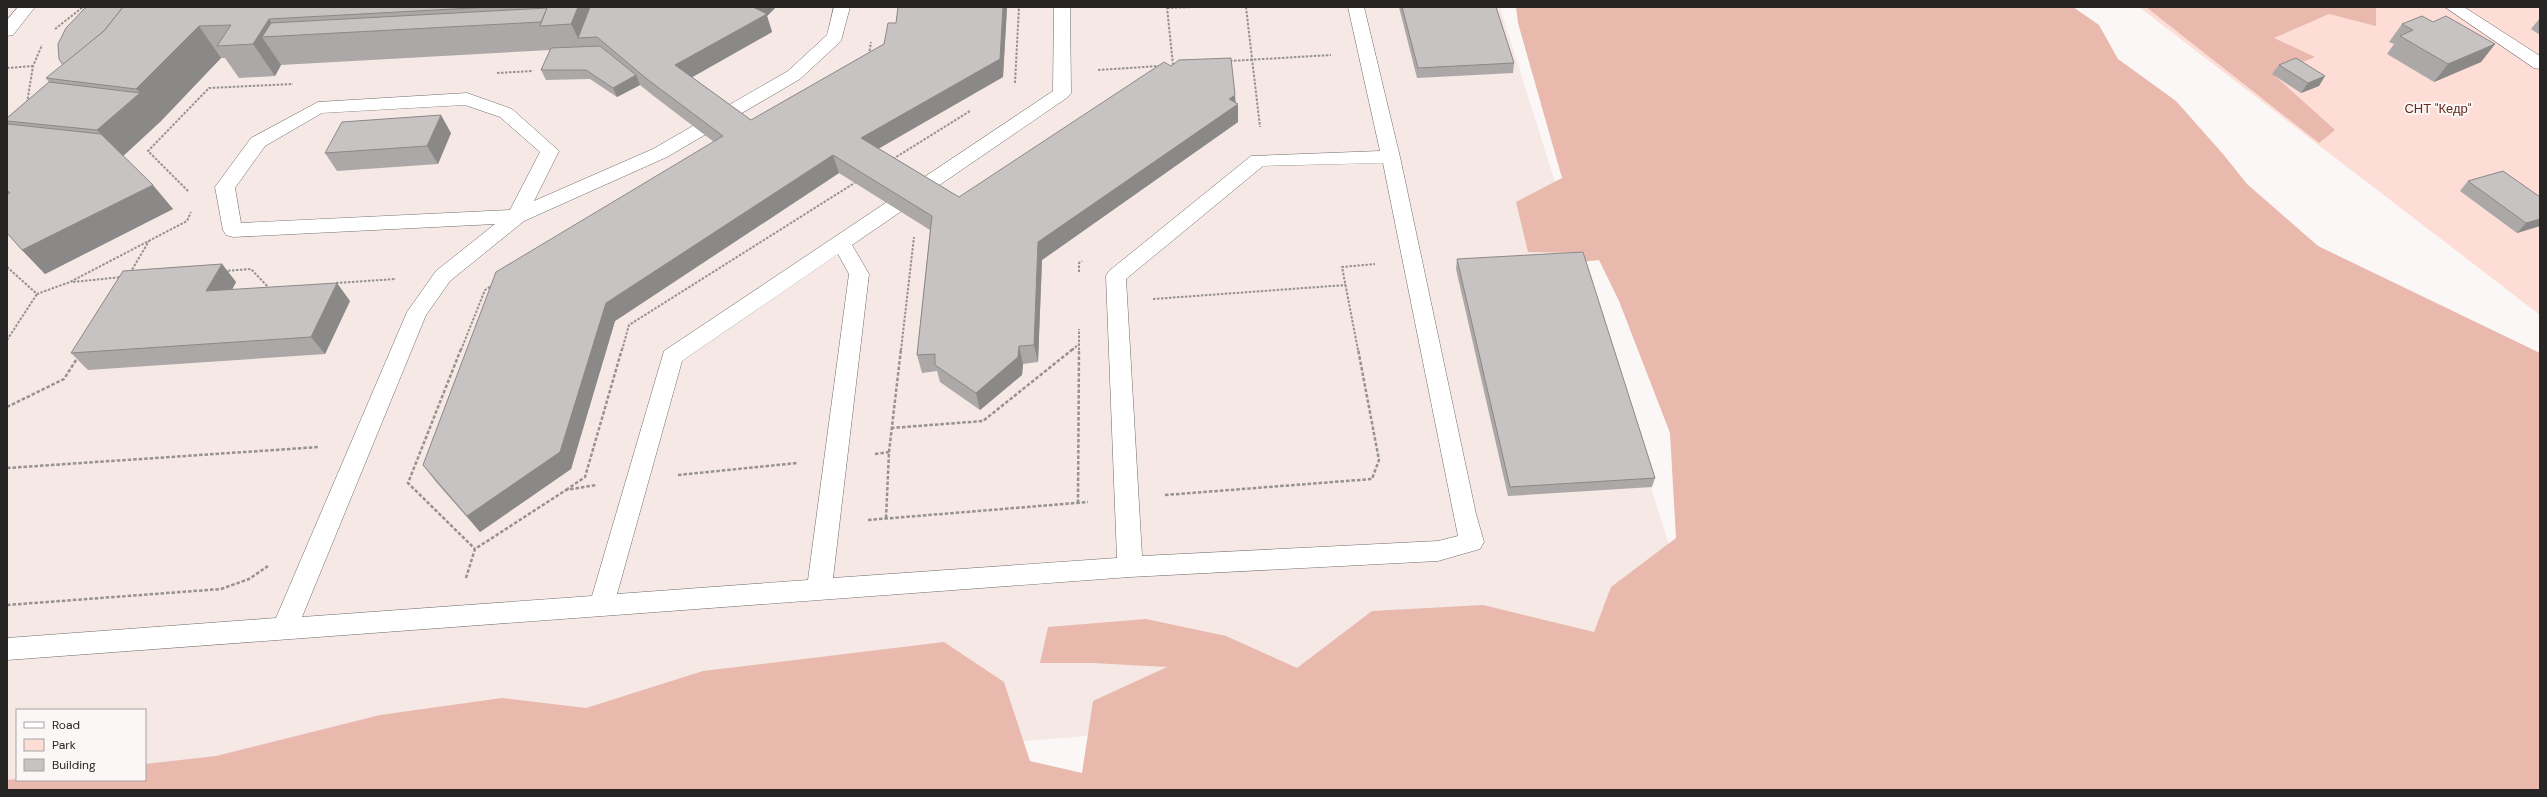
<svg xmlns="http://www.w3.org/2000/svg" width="2547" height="797" font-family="'DM Sans',sans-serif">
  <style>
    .built { fill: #f5e8e5; fill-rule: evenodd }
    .green { fill: #fdddd5 }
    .forest { fill: #e9b9ae }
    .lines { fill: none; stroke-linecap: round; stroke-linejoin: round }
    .lane-casing { stroke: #6f6c6b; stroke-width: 1 }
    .street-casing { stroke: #6f6c6b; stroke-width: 1 }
    .path-far1 { stroke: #959291; stroke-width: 2; stroke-dasharray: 2.5 1.5; stroke-linecap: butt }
    .path { stroke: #959291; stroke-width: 2.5; stroke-dasharray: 3.5 2; stroke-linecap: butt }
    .lane { fill: #fff; fill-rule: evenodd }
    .street { fill: #fff; fill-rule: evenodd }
    .wall { fill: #aba8a7 }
    .shaded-wall { fill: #8b8888 }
    .building { fill: #c7c3c2; stroke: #8b8888 }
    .labels { text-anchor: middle; stroke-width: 4; stroke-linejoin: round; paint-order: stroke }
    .park-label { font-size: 13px; fill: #652b1e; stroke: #fbf7f6 }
  </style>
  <rect width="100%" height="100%" fill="#fbf7f6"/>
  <path class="built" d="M7 7H1500L1713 685 426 790H7ZM17 710H145V780H17Z"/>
  <path class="green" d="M2139 7H2540V315Z"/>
  <g class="forest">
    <path d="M1516 7H2073L2099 25 2118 59 2176 101 2223 154 2247 184 2318 246 2540 353V790H7V780L17 779 145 780V764L216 756 380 715 502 698 586 708 703 671 944 642 1004 682 1030 761 1082 773 1093 701 1167 667 1092 663H1040L1048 627 1146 619 1226 636 1297 668 1372 611 1483 605 1594 632 1611 587 1676 538 1670 433 1619 301 1599 260 1581 262 1576 253 1528 252 1516 202 1562 178 1518 23Z"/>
    <path d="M2146 7H2376V26L2329 14 2274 38 2315 57 2273 74 2335 130 2319 143Z"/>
  </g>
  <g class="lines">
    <defs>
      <g id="lane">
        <path d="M18 7H35L13 35 7 36V20Z"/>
        <path d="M834 7H850L841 41 800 79 667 157 524 221 450 281 426 315 302 617 592 596 664 351 1053 91 1054 7H1070L1071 93 1068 97 852 245 869 274 833 578 1117 558 1106 276 1109 271 1251 156 1380 151 1348 7H1364L1400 157 1476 514 1484 542 1480 549 1438 561 1130 577 7 660V638L276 618 407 312 436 271 495 224 233 237 226 235 223 230 215 187 251 138 318 102 467 93 512 109 559 151 534 201 653 149 788 71 827 35ZM465 105 500 117 540 152 510 210 241 223 235 188 265 146 322 113ZM1383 163 1458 536 1438 541 1142 556 1126 279 1263 166ZM838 254 849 274 808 580 617 594 682 361Z"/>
      </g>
      <path id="street" d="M2445 7H2464L2540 56V69L2534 68Z"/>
    </defs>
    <use href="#lane" class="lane-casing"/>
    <use href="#street" class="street-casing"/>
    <g class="path-far1">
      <path d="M1167 7 1173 65"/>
      <path d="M1246 7 1260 127"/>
      <path d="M1167 8 1193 7"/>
      <path d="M55 29 83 7"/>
      <path d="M869 55 871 42"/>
      <path d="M1230 61 1331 55"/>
      <path d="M7 68 33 66"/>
      <path d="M1098 70 1159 66"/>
      <path d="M497 73 533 71"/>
      <path d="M1015 83 1019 7"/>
      <path d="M27 103 33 66 42 45"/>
      <path d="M893 159 970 111"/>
      <path d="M188 191 148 151 209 88 293 84"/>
      <path d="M7 267 37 294 70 282 187 221 191 212"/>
      <path d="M224 271 251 269 269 288"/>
      <path d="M1079 272V263L1082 261"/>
      <path d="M130 273 149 241"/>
      <path d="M73 282 122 277"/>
      <path d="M336 283 396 279"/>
      <path d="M1153 299 1346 285"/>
      <path d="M7 340 37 294"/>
      <path d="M461 350 485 290 493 285"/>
      <path d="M622 350 629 325 856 182"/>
      <path d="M901 350 914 237"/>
      <path d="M1072 350 1079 344"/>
      <path d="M1079 350V329"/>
      <path d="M1358 350 1342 267 1375 264"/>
    </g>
    <g class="path">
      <path d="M461 349 408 483 475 549"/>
      <path d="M7 407 64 379 78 357"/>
      <path d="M891 428 983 421 1073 349"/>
      <path d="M875 454 889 452"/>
      <path d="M7 468 319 447"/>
      <path d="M678 475 797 463"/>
      <path d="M566 490 585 477 622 349"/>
      <path d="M1165 495 1372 479 1379 460 1358 349"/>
      <path d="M1078 503 1079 349"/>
      <path d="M886 518 889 452 901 349"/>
      <path d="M868 520 1088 502"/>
      <path d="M466 578 475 549 566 490 596 485"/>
      <path d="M7 605 221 589 249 579 268 566"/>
    </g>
    <use href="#lane" class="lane"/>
    <use href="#street" class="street"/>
  </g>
  <g class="wall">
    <path d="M87 7H776L767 16 772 32 692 77 751 120 884 44 896 23 898 7H1007L1003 77 878 148 959 197 1236 103 1238 122 1042 260 1038 362 1023 364 1022 375 980 410 940 382 937 371 922 373 917 355 930 230 839 173 615 321 571 469 480 532 436 482 423 465 714 142 655 97 640 85 617 97 590 79 546 80 541 70 550 50 281 65 275 76 239 78 225 58H221L161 121 123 156 173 209 45 274 22 250 7 233V125L8 124 7 123V118L49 82 46 78 63 65Z"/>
    <path d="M1399 7H1496L1514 63 1513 73 1417 78Z"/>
    <path d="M2540 18V35L2531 29Z"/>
    <path d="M2433 22 2495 44 2481 62 2434 82 2387 54 2394 44 2389 42 2402 24Z"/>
    <path d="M2279 65 2319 86 2301 93 2272 74Z"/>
    <path d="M451 133 438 164 337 171 325 153Z"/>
    <path d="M2468 181 2540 226 2517 233 2460 191Z"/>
    <path d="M1457 259 1655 478 1652 487 1508 496 1456 269Z"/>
    <path d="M222 264 236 282 232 290 350 301 325 354 88 370 71 353Z"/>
  </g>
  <g class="shaded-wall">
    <path d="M578 7H605L578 38 571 24Z"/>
    <path d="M753 7H776L767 16 772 32 682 83 675 65Z"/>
    <path d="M1003 7H1007L1003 77 866 156 861 138Z"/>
    <path d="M269 19 280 36 262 37 281 65 275 76 253 44Z"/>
    <path d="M199 26 221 58 161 121 121 158 97 130 140 93 136 89Z"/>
    <path d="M2495 44 2481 62 2434 82 2448 64Z"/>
    <path d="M636 75 640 85 617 97 613 88Z"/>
    <path d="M2325 76 2319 86 2301 93 2308 83Z"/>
    <path d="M1235 95 1236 106 1238 104V122L1042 260 1038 362 1034 345 1038 242Z"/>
    <path d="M441 115 451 133 438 164 427 146Z"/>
    <path d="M833 155 839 173 615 321 571 469 480 532 467 516 606 303Z"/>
    <path d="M153 185 173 209 45 274 22 250Z"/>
    <path d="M2540 219V226L2517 233 2526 223Z"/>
    <path d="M222 264 236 282 221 309 206 291Z"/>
    <path d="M337 283 350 301 325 354 311 337Z"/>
    <path d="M1019 346 1023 364 1022 375 980 410 976 393Z"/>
  </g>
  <g class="building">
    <path d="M87 7H123L104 31 63 65 59 59 58 44 66 28 84 9Z"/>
    <path d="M123 7H490L269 19 253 44 217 46 231 25 199 26 136 89 46 78 104 31Z"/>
    <path d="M547 7H578L571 24 540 26Z"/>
    <path d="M590 7H753L767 14 675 65 751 120 884 44 888 23H896L898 7H1003L1000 59 861 138 959 197 1164 62 1171 66 1179 60 1231 58 1235 95 1229 99 1238 104 1038 242 1034 345 1019 346 1018 357 976 393 935 365V354L917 355 932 216 833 155 606 303 560 452 467 516 423 465 496 272 723 136 647 79 597 37 578 38Z"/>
    <path d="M1402 7H1496L1514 63 1418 68Z"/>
    <path d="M547 8 541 22 262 37 271 23Z"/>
    <path d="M2422 16 2433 22 2446 16 2495 44 2448 64 2400 36 2413 30 2402 24Z"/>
    <path d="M600 46 636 75 613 88 586 70H541L551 48Z"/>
    <path d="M2296 58 2325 76 2308 83 2279 65Z"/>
    <path d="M49 82 140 93 97 130 7 121V118Z"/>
    <path d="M441 115 427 146 325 153 342 122Z"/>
    <path d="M8 124 101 134 153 185 22 250 7 233V194L10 193 7 190V125Z"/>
    <path d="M2503 171 2540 197V219L2526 223 2468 181Z"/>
    <path d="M1583 252 1655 478 1510 487 1457 259Z"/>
    <path d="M222 264 206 291 337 283 311 337 71 353 123 271Z"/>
  </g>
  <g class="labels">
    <g class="park-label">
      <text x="2438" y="113">СНТ "Кедр"</text>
    </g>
  </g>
  <rect width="2547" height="797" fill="none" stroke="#262524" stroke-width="16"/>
  <rect x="16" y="709" width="130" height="72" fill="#fbf7f6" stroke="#a6a3a2"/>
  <rect x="24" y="722" width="20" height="6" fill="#ffffff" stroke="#a6a3a2"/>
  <text x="52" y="729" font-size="12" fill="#262524">Road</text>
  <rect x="24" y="739" width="20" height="12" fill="#fdddd5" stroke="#a6a3a2"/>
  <text x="52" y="749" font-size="12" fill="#262524">Park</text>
  <rect x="24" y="759" width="20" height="12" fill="#c7c3c2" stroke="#a6a3a2"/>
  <text x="52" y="769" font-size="12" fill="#262524">Building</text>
</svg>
